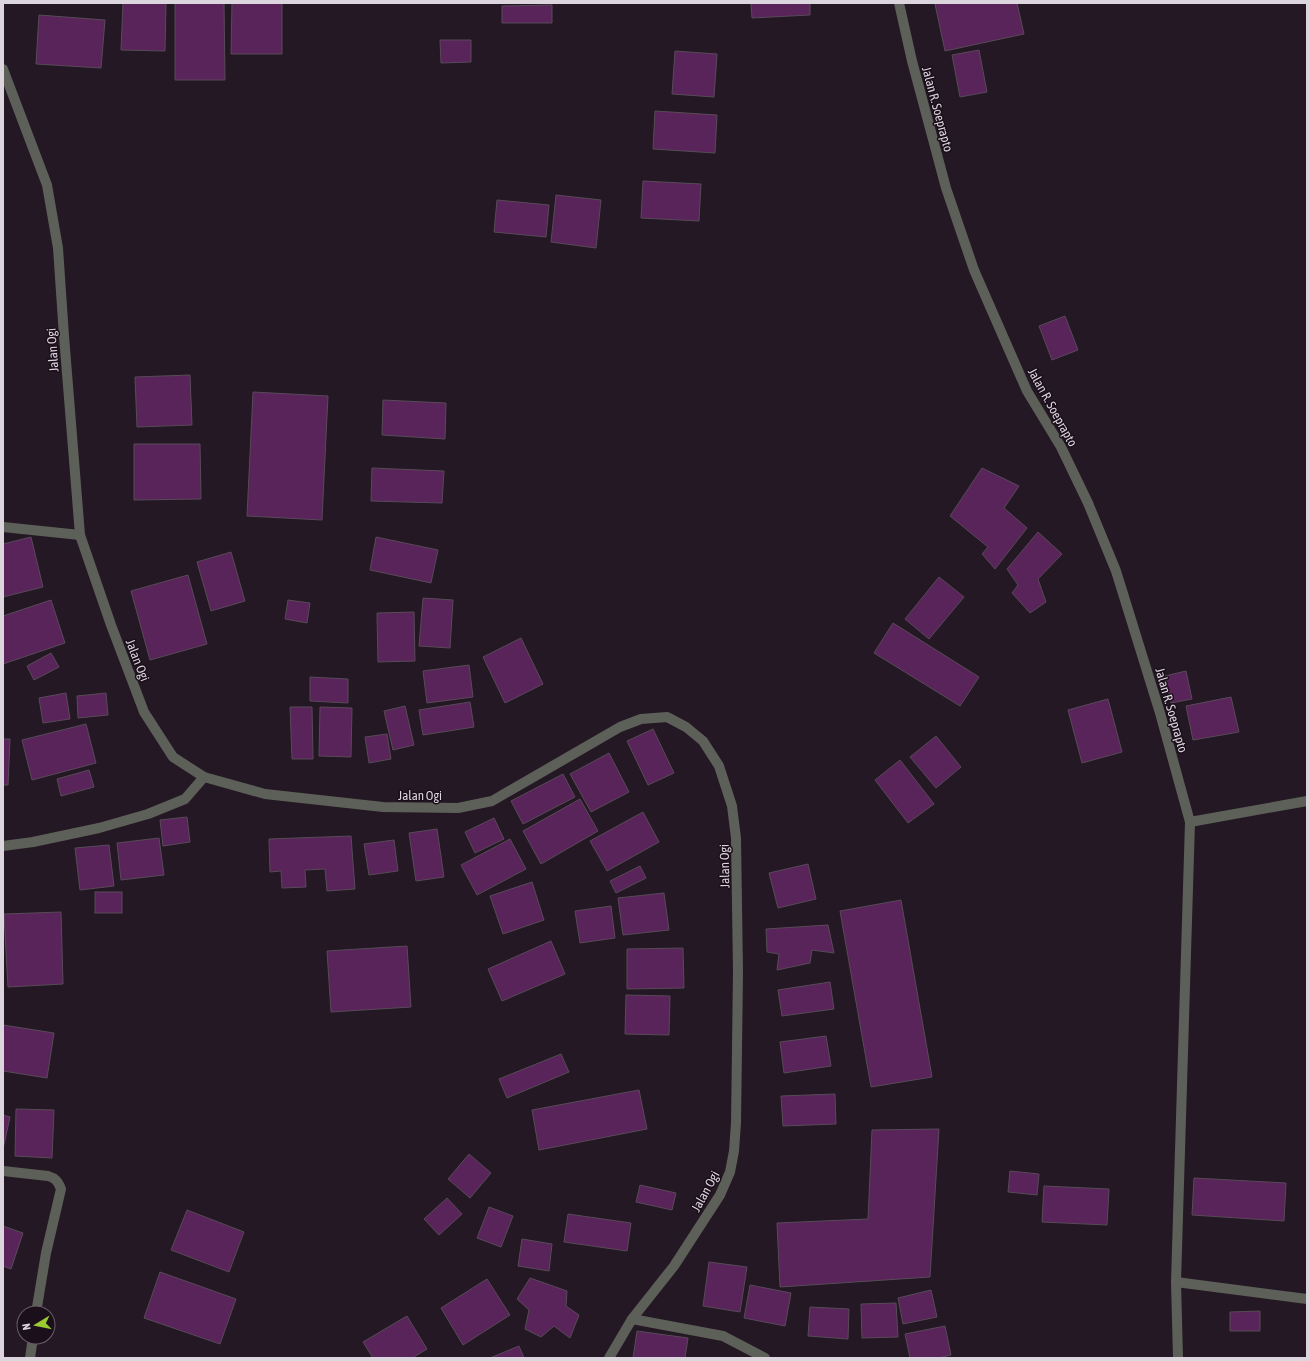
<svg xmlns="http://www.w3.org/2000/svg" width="1310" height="1361" font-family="'Asap Condensed',sans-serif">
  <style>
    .building { fill: #592459; stroke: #584a58 }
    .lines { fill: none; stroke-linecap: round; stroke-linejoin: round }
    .minor { stroke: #5d6058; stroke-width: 10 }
    .labels { text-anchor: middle; stroke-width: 3; stroke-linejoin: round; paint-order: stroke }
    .street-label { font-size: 13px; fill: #ddd5dd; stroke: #1a0f1a }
  </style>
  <rect width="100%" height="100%" fill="#241824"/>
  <g class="building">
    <path d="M123 3H166L165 51 121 50Z"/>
    <path d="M175 3H224L225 80H175Z"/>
    <path d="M232 3H282V54H231Z"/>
    <path d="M751 3H810V15L752 18Z"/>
    <path d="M940 3H1017L1024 34 945 51 935 4Z"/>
    <path d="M552 5V23H502V6Z"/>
    <path d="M39 15 105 20 101 68 36 64Z"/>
    <path d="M440 40H471V62L441 63Z"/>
    <path d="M979 50 987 92 960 97 952 55Z"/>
    <path d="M675 51 717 54 714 97 672 94Z"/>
    <path d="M655 111 717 115 715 153 653 149Z"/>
    <path d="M643 181 701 184 699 221 641 218Z"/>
    <path d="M556 195 601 200 596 248 551 242Z"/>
    <path d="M497 200 549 205 546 237 494 232Z"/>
    <path d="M1065 316 1078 350 1052 360 1039 326Z"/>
    <path d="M190 375 192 425 137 427 135 377Z"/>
    <path d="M253 392 328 396 322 520 247 516Z"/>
    <path d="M383 400 446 403 445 439 382 435Z"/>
    <path d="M134 444H200L201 499 134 500Z"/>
    <path d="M372 468 444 471 442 503 371 501Z"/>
    <path d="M982 468 1019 486 1004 508 1027 528 995 569 982 554 988 547 950 516Z"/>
    <path d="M1038 532 1062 554 1038 579 1046 602 1030 613 1012 593 1018 585 1007 569Z"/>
    <path d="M31 537 43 587 3 597V544Z"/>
    <path d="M376 537 438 550 431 583 370 570Z"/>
    <path d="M231 552 245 601 211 611 197 562Z"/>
    <path d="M188 575 207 644 150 660 131 591Z"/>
    <path d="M939 577 964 597 929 639 905 619Z"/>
    <path d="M423 598 453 600 450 648 419 646Z"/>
    <path d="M51 600 65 643 3 664V616Z"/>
    <path d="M288 600 310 603 307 623 285 619Z"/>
    <path d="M414 612 415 661 378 662 377 613Z"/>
    <path d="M893 623 979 677 960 706 874 653Z"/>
    <path d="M521 638 543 684 505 703 483 657Z"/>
    <path d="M51 653 59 667 34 680 27 666Z"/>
    <path d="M469 665 473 697 427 703 423 671Z"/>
    <path d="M1186 671 1192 699 1171 703 1165 676Z"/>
    <path d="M310 677 348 679V703L310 701Z"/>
    <path d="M66 693 70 719 43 723 39 698Z"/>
    <path d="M106 693 108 715 78 718 77 696Z"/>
    <path d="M1231 697 1239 732 1193 740 1186 706Z"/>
    <path d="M1108 699 1122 752 1082 763 1068 710Z"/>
    <path d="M470 702 474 727 423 735 419 710Z"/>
    <path d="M405 706 414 745 393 750 384 711Z"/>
    <path d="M290 707H312L313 759H292Z"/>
    <path d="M320 707 352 708 351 757 319 756Z"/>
    <path d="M86 724 96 763 32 780 22 740Z"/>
    <path d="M653 729 674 773 648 785 627 741Z"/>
    <path d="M387 734 391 759 369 763 365 737Z"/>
    <path d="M936 736 961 767 936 788 910 757Z"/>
    <path d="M3 739H10L8 785H3Z"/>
    <path d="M609 753 629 792 591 812 570 774Z"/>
    <path d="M900 760 934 804 908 823 875 780Z"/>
    <path d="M89 770 94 787 61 796 57 779Z"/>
    <path d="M563 774 575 797 523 824 511 801Z"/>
    <path d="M580 799 598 831 541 864 523 831Z"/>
    <path d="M643 812 659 842 607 871 590 841Z"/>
    <path d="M187 817 190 842 163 846 160 820Z"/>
    <path d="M494 818 504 839 475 853 465 832Z"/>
    <path d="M437 829 444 877 416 881 409 833Z"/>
    <path d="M351 836 355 889 327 891 325 869 305 870 306 887 282 888 281 871 270 872 269 839Z"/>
    <path d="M159 838 164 875 121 880 117 843Z"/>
    <path d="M510 839 526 869 477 895 461 865Z"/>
    <path d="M394 840 398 871 369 875 364 844Z"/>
    <path d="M109 845 114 886 80 890 75 848Z"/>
    <path d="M808 864 816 899 778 908 769 873Z"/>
    <path d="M640 866 646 878 616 893 610 881Z"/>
    <path d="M532 882 544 920 503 934 490 896Z"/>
    <rect x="95" y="892" width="27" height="21"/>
    <path d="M664 893 669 930 623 935 618 898Z"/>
    <path d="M901 900 932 1077 871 1087 840 911Z"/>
    <path d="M611 906 615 938 580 943 575 911Z"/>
    <path d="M61 912 63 984 8 987 4 914Z"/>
    <path d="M828 925 834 953 812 950 810 963 777 970 779 954 767 952 766 929Z"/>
    <path d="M551 941 565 974 502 1001 488 969Z"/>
    <path d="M407 946 411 1007 331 1012 327 951Z"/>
    <path d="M683 948 684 988 627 989V949Z"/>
    <path d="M830 982 834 1009 782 1016 778 990Z"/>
    <path d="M626 995 670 996 669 1035 625 1034Z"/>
    <path d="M3 1025 54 1033 47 1078 3 1071Z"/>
    <path d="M826 1036 831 1066 784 1073 780 1042Z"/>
    <path d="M561 1054 569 1072 507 1098 499 1079Z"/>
    <path d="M639 1090 647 1129 539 1150 532 1110Z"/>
    <path d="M835 1094 836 1124 783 1126 781 1096Z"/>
    <path d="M16 1109 54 1110 52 1158 15 1156Z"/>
    <path d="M3 1115 10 1117 3 1149Z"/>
    <path d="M939 1129 930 1277 780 1287 777 1223 868 1219 872 1130Z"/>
    <path d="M469 1154 491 1173 470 1198 448 1179Z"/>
    <path d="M1010 1171 1039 1174 1037 1195 1008 1192Z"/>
    <path d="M1194 1178 1286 1183 1284 1221 1192 1215Z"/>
    <path d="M640 1185 676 1193 672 1210 636 1202Z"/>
    <path d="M1044 1186 1109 1189 1107 1225 1042 1222Z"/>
    <path d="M447 1198 462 1214 439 1235 424 1219Z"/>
    <path d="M489 1207 513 1216 501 1247 477 1238Z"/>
    <path d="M187 1210 244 1232 229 1272 171 1250Z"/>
    <path d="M568 1214 631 1223 627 1251 564 1242Z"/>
    <path d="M3 1226 23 1233 11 1269 3 1266Z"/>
    <path d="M522 1239 552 1244 549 1271 518 1266Z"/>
    <path d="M709 1262 747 1267 740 1312 703 1306Z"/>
    <path d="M160 1272 236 1299 220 1344 144 1318Z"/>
    <path d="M530 1278 567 1291 566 1306 579 1315 570 1338 554 1326 541 1337 525 1329 529 1310 517 1299Z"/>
    <path d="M487 1279 510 1315 463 1345 441 1308Z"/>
    <path d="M750 1285 791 1293 785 1326 744 1318Z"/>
    <path d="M931 1290 937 1317 903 1324 898 1298Z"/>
    <path d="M896 1303 898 1337 862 1338 861 1304Z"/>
    <path d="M810 1307 849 1309 848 1339 808 1336Z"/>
    <path d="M1260 1311V1331H1230V1312Z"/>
    <path d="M407 1316 427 1349 412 1358H373L363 1342Z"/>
    <path d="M945 1326 951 1355 938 1358H910L905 1334Z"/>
    <path d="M637 1331 688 1338 685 1358H633Z"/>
    <path d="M519 1346 524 1358H490Z"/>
  </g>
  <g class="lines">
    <g class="minor">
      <path d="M899 3 912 61 946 188 974 270 1027 391 1061 447 1088 503 1116 571 1160 713 1190 822 1176 1282 1178 1358"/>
      <path d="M3 69 47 185 58 248 64 336 80 535 111 625 144 712 173 757 204 777 265 794 383 807 458 808 492 801 620 727 641 719 667 717 686 727 703 741 719 766 732 806 736 838 738 972 736 1123 734 1151 730 1172 720 1195 674 1266 632 1319 609 1358"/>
      <path d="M3 527 80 535"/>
      <path d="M1190 822 1307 801"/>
      <path d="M3 846 33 842 99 828 148 814 185 799 204 777"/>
      <path d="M3 1171 48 1176C55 1178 58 1181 61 1189L46 1253 36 1313"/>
      <path d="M1176 1282 1307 1299"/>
      <path d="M632 1319 723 1336 765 1358"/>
      <path d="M30 1358 33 1337"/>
    </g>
  </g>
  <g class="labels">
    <g class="street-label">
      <text transform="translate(938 109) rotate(75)" y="5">Jalan R. Soeprapto</text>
      <text transform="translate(52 350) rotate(-94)" y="5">Jalan Ogi</text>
      <text transform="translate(1053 407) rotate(61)" y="5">Jalan R. Soeprapto</text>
      <text transform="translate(138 660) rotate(69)" y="5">Jalan Ogi</text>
      <text transform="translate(1172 710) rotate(74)" y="5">Jalan R. Soeprapto</text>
      <text x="420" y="800">Jalan Ogi</text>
      <text transform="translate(724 866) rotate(-91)" y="5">Jalan Ogi</text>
      <text transform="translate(705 1191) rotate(-61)" y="5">Jalan Ogi</text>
    </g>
  </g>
  <rect width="1310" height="1361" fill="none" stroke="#ddd5dd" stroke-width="8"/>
  <g transform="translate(36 1325) rotate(260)"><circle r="19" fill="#1a0f1a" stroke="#685e68"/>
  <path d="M0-3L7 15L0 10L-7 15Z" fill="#9cca31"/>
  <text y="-6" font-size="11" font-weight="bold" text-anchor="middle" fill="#ddd5dd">N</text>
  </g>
</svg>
